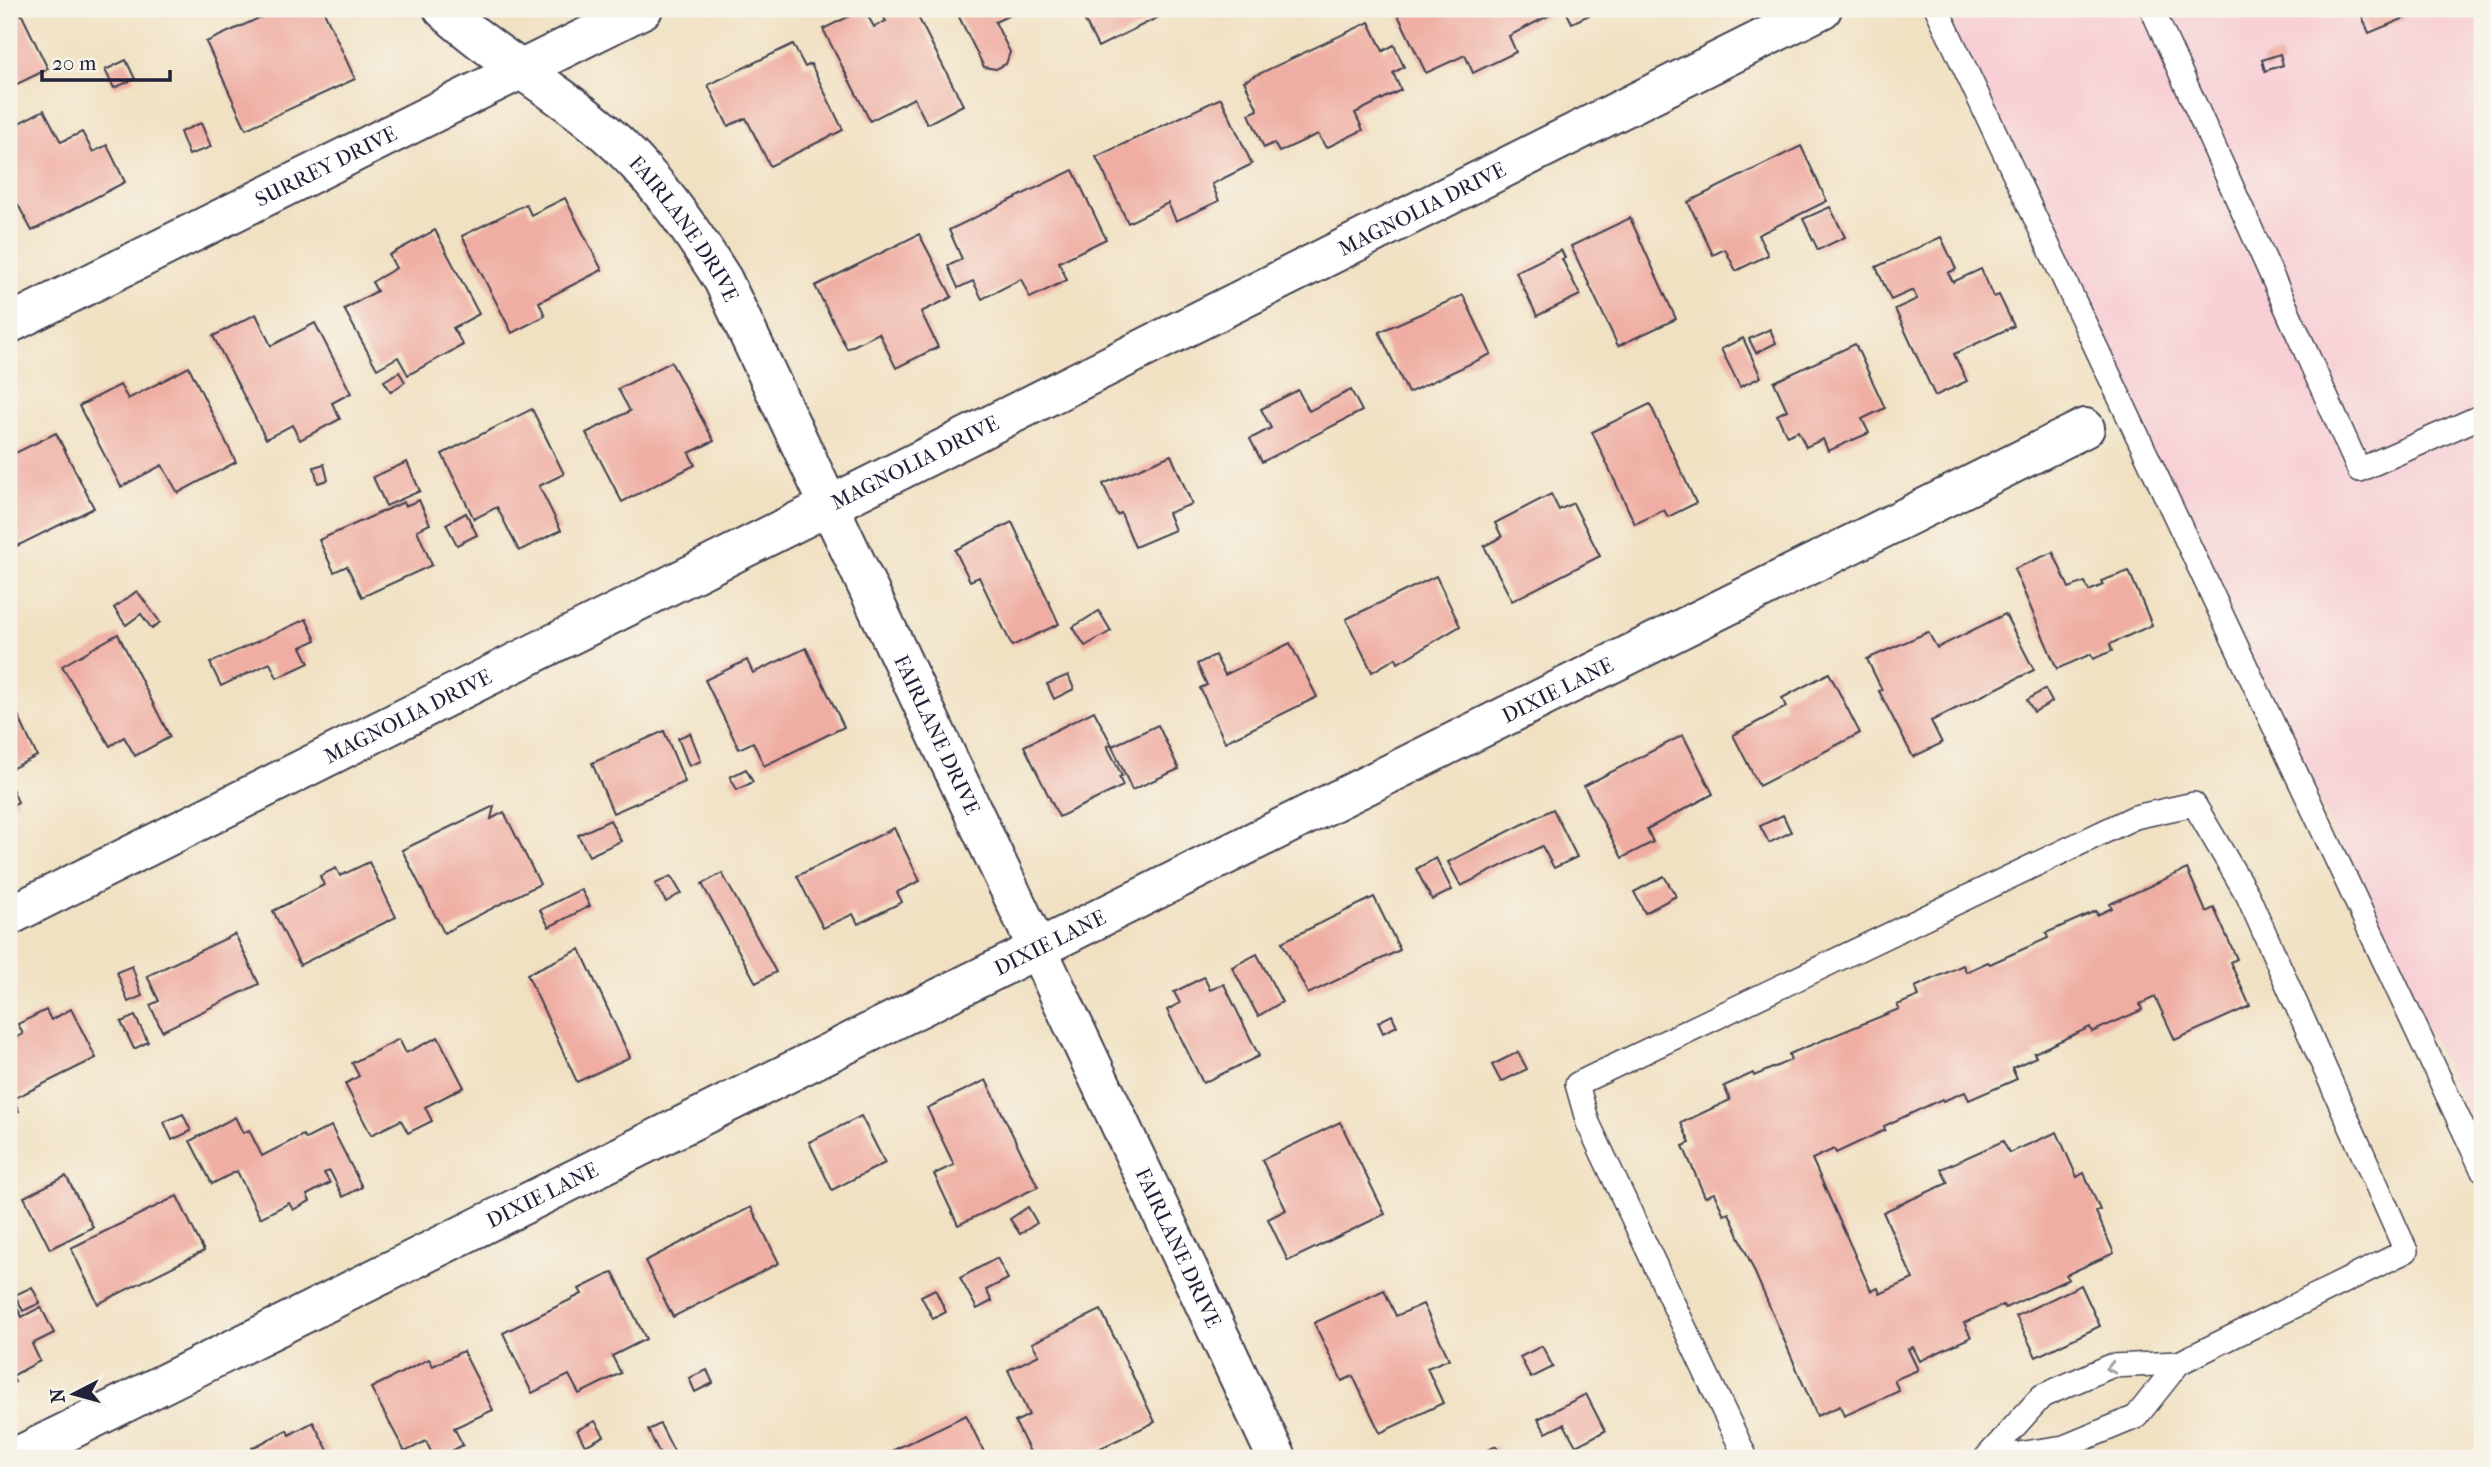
<svg xmlns="http://www.w3.org/2000/svg" width="2491" height="1467" font-family="'IM FELL French Canon',serif">
  <style>
    .built { fill: #f7cfd5 }
    .building { fill: #efada3 }
    .lines { fill: none; stroke-linecap: round; stroke-linejoin: round }
    .lane-casing { stroke: #413f4f; stroke-width: 26 }
    .street-casing { stroke: #413f4f; stroke-width: 42 }
    .lane { stroke: #fff; stroke-width: 23 }
    .street { stroke: #fff; stroke-width: 38 }
    .oneway { stroke: #9c9ca7 }
    .labels { text-anchor: middle; stroke-width: 6; stroke-linejoin: round; paint-order: stroke }
    .street-label { font-size: 21px; fill: #22223b; stroke: #f7f3e8 }
  </style>
  <rect width="100%" height="100%" fill="#f7f3e8"/>
  <filter id="ink" filterUnits="userSpaceOnUse"><feTurbulence type="fractalNoise" baseFrequency=".0143" numOctaves="2"/><feDisplacementMap in="SourceGraphic" scale="14" xChannelSelector="R" yChannelSelector="G"/><feConvolveMatrix kernelMatrix="1 2 1 2 8 2 1 2 1" color-interpolation-filters="sRGB"/></filter>
  <filter id="wash" filterUnits="userSpaceOnUse"><feTurbulence type="fractalNoise" baseFrequency=".00686" numOctaves="4" result="noise"/><feDisplacementMap in="SourceGraphic" scale="28" xChannelSelector="R" yChannelSelector="G"/><feGaussianBlur stdDeviation="1.57" result="paint"/><feColorMatrix in="noise" values="0 0 0 0 0 0 0 0 0 0 0 0 0 0 0 0 0 1.4 0 .05"/><feComposite in="paint" operator="in"/></filter>
  <g filter="url(#wash)">
    <rect width="100%" height="100%" fill="#f1e1c3"/>
    <path class="built" d="M1942 9H2482V1144Z"/>
    <g id="blocks">
      <g class="building">
        <path d="M9 9H19L48 69 9 88Z"/>
        <path d="M279 9H323L355 79 246 129 206 42Z"/>
        <path d="M864 9 874 27 886 21 883 16 898 9H914L963 105 927 124 914 98 870 121 823 29Z"/>
        <path d="M955 9H1023L995 22 1010 52 1006 64 996 69 984 67Z"/>
        <path d="M1079 9H1175L1098 47Z"/>
        <path d="M1395 9H1546L1550 15 1509 36 1516 52 1473 73 1465 55 1426 73Z"/>
        <path d="M1565 9H1602L1572 23Z"/>
        <path d="M2374 9H2401L2405 18 2369 33 2361 14Z"/>
        <path d="M1369 22 1383 51 1394 45 1404 67 1393 73 1401 90 1355 113 1363 130 1326 148 1318 134 1279 152 1274 143 1264 148 1249 114 1258 110 1244 81Z"/>
        <path d="M793 44 805 67 811 64 843 130 770 166 746 118 728 126 708 85Z"/>
        <path d="M2280 54 2283 65 2265 71 2262 60Z"/>
        <path d="M126 60 135 79 114 88 105 70Z"/>
        <path d="M1221 98 1252 164 1212 184 1219 201 1176 221 1168 203 1128 223 1096 157Z"/>
        <path d="M44 110 61 142 82 132 93 152 107 145 125 182 32 231 15 199 9 202V128Z"/>
        <path d="M201 123 211 147 189 155 180 132Z"/>
        <path d="M1801 146 1827 201 1758 235 1768 255 1736 271 1725 249 1713 255 1688 202Z"/>
        <path d="M1073 170 1106 239 1059 262 1067 280 1030 298 1021 279 982 299 973 281 958 288 948 266 962 259 949 230Z"/>
        <path d="M565 198 602 270 539 302 545 316 512 333 462 236 526 204 531 215Z"/>
        <path d="M1830 207 1845 237 1818 250 1803 219Z"/>
        <path d="M1630 218 1676 319 1618 346 1571 246Z"/>
        <path d="M435 230 479 314 453 328 463 345 408 375 398 357 377 369 344 309 377 291 372 282 396 268 389 255Z"/>
        <path d="M919 234 952 297 921 312 938 347 896 368 879 333 847 349 815 286Z"/>
        <path d="M1941 237 1956 269 1948 273 1953 282 1981 269 1994 297 1999 295 2014 326 1954 354 1967 381 1935 396 1895 309 1917 299 1913 290 1891 300 1876 267Z"/>
        <path d="M1561 250 1565 258 1562 259 1580 295 1537 316 1516 272Z"/>
        <path d="M1463 295 1491 354 1408 393 1379 332Z"/>
        <path d="M256 314 271 346 315 323 351 393 332 403 340 419 300 440 292 425 266 439 213 336Z"/>
        <path d="M1770 329 1776 343 1756 353 1749 339Z"/>
        <path d="M1743 338 1761 377 1740 387 1721 349Z"/>
        <path d="M1855 344 1885 408 1862 419 1869 433 1828 451 1823 439 1806 447 1798 431 1787 436 1777 415 1787 410 1774 382Z"/>
        <path d="M671 362 714 441 689 453 695 465 622 502 586 433 630 411 618 389Z"/>
        <path d="M189 367 236 462 178 493 162 465 121 487 79 406 120 385 128 399Z"/>
        <path d="M399 372 405 382 391 392 384 381Z"/>
        <path d="M1298 390 1309 411 1351 390 1362 411 1262 462 1250 439 1271 428 1261 409Z"/>
        <path d="M1650 404 1696 503 1668 517 1664 510 1635 524 1592 432Z"/>
        <path d="M532 409 564 474 539 486 561 530 519 551 497 507 474 519 442 454Z"/>
        <path d="M56 433 94 508 9 550V456Z"/>
        <path d="M1171 455 1192 504 1168 513 1175 530 1135 547 1121 513 1117 515 1103 484Z"/>
        <path d="M407 462 420 491 386 506 373 477Z"/>
        <path d="M324 464 328 480 318 483 314 467Z"/>
        <path d="M1551 494 1559 510 1573 503 1600 556 1512 601 1484 546 1502 537 1495 523Z"/>
        <path d="M419 500 430 524 417 530 432 565 362 597 347 566 334 572 319 540 404 502 405 506Z"/>
        <path d="M466 513 477 535 457 545 446 524Z"/>
        <path d="M1012 522 1059 624 1012 646 979 577 970 581 955 550Z"/>
        <path d="M2053 552 2069 588 2085 582 2089 591 2103 585 2101 581 2129 571 2152 625 2110 644 2112 651 2093 659 2091 654 2057 669 2014 569Z"/>
        <path d="M1436 576 1460 626 1398 663 1396 658 1372 672 1346 619Z"/>
        <path d="M137 591 160 622 152 629 141 614 126 625 114 608Z"/>
        <path d="M1099 611 1111 631 1085 646 1073 627Z"/>
        <path d="M2005 614 2034 670 1931 721 1942 743 1913 757 1879 691 1882 690 1867 659 1928 632 1937 648Z"/>
        <path d="M306 619 316 640 301 647 309 663 277 678 270 663 221 686 210 663Z"/>
        <path d="M118 634 170 737 135 756 124 737 110 746 62 666Z"/>
        <path d="M1290 643 1317 697 1225 742 1200 688 1207 685 1197 664 1215 655 1225 675Z"/>
        <path d="M806 648 844 727 764 766 753 742 739 749 705 680 747 660 753 673Z"/>
        <path d="M1829 673 1860 733 1759 786 1733 735 1786 707 1782 698Z"/>
        <path d="M1068 675 1074 689 1054 699 1047 684Z"/>
        <path d="M2045 689 2052 702 2034 712 2027 700Z"/>
        <path d="M9 696 37 756 9 770Z"/>
        <path d="M1094 711 1112 745 1107 746 1122 776 1119 777 1123 786 1059 817 1024 746Z"/>
        <path d="M1158 725 1179 769 1132 790 1112 746Z"/>
        <path d="M664 731 685 782 613 813 592 763Z"/>
        <path d="M690 733 701 761 689 766 678 738Z"/>
        <path d="M1683 735 1713 794 1647 829 1653 842 1622 858 1584 786Z"/>
        <path d="M746 769 753 782 737 790 730 777Z"/>
        <path d="M9 782 18 802 9 807Z"/>
        <path d="M494 806 491 819 504 812 540 884 444 933 402 850Z"/>
        <path d="M1553 809 1577 857 1554 868 1542 846 1461 886 1448 862Z"/>
        <path d="M1783 815 1791 832 1769 843 1760 826Z"/>
        <path d="M610 820 621 841 589 856 578 835Z"/>
        <path d="M894 828 920 881 897 892 902 902 858 924 853 914 823 928 797 876Z"/>
        <path d="M1436 858 1452 890 1432 900 1416 869Z"/>
        <path d="M369 862 396 917 300 965 273 911 324 885 320 876 336 868 340 876Z"/>
        <path d="M2187 869 2206 912 2214 908 2237 959 2230 962 2250 1006 2175 1040 2155 997 2140 1004 2142 1010 2092 1032 2090 1027 2034 1053 2036 1057 2012 1068 2017 1079 1969 1100 1965 1092 1943 1101 1942 1099 1884 1126 1885 1130 1836 1153 1834 1149 1812 1159 1871 1291 1878 1288 1880 1294 1913 1279 1883 1212 1948 1183 1941 1169 2003 1141 2009 1153 2057 1132 2077 1177 2084 1173 2100 1210 2096 1212 2114 1253 2066 1275 2069 1279 2005 1308 2003 1305 1964 1323 1971 1337 1920 1361 1913 1347 1908 1349 1918 1370 1894 1380 1899 1391 1844 1416 1840 1406 1817 1416 1729 1213 1724 1215 1714 1193 1705 1197 1683 1146 1690 1143 1681 1123 1730 1100 1724 1086 1753 1073 1754 1076 1791 1060 1789 1054 1899 1009 1897 1005 1919 996 1915 987 1963 965 1966 972 1988 962 1990 964 2048 938 2046 933 2096 911 2097 915 2112 908 2110 904Z"/>
        <path d="M722 873 776 972 756 983 702 884Z"/>
        <path d="M671 876 681 893 666 902 655 884Z"/>
        <path d="M1664 876 1676 896 1645 913 1634 892Z"/>
        <path d="M581 889 590 906 549 927 540 910Z"/>
        <path d="M1374 897 1400 950 1308 994 1282 942Z"/>
        <path d="M235 934 259 984 162 1031 150 1005 159 1001 147 976Z"/>
        <path d="M580 949 630 1057 577 1082 527 974Z"/>
        <path d="M1257 954 1282 1002 1258 1016 1232 967Z"/>
        <path d="M132 966 142 996 128 1002 117 972Z"/>
        <path d="M1204 977 1210 990 1224 984 1259 1056 1203 1083 1167 1010 1180 1003 1174 992Z"/>
        <path d="M71 1009 96 1058 13 1099 19 1111 9 1116V1041L23 1034 18 1024 46 1010 51 1020Z"/>
        <path d="M1392 1015 1397 1026 1383 1033 1378 1022Z"/>
        <path d="M135 1016 148 1042 134 1049 121 1022Z"/>
        <path d="M438 1037 464 1087 425 1107 432 1121 408 1133 401 1120 371 1135 345 1084 359 1076 352 1063 399 1039 406 1053Z"/>
        <path d="M1518 1052 1527 1069 1501 1082 1492 1065Z"/>
        <path d="M986 1080 1038 1187 958 1225 934 1174 954 1165 927 1108Z"/>
        <path d="M183 1114 191 1131 172 1140 164 1122Z"/>
        <path d="M861 1116 885 1163 832 1190 809 1142Z"/>
        <path d="M235 1117 243 1133 249 1130 262 1156 303 1135 306 1139 331 1126 362 1187 343 1197 330 1171 324 1173 330 1183 307 1195 310 1201 293 1210 289 1203 260 1218 237 1171 212 1184 190 1141Z"/>
        <path d="M1340 1122 1385 1214 1288 1261 1268 1219 1286 1210 1262 1160Z"/>
        <path d="M66 1176 93 1227 50 1249 24 1197Z"/>
        <path d="M177 1196 204 1251 98 1304 71 1248Z"/>
        <path d="M751 1207 779 1263 673 1317 645 1261Z"/>
        <path d="M1028 1207 1037 1223 1020 1234 1010 1219Z"/>
        <path d="M997 1258 1008 1279 986 1290 992 1301 977 1309 960 1278Z"/>
        <path d="M613 1272 646 1339 612 1356 621 1373 579 1394 569 1375 532 1393 503 1333 582 1294 579 1289Z"/>
        <path d="M2081 1285 2100 1326 2036 1357 2016 1316Z"/>
        <path d="M32 1287 40 1303 23 1311 15 1295Z"/>
        <path d="M935 1289 946 1312 933 1319 921 1296Z"/>
        <path d="M1384 1290 1396 1316 1423 1304 1449 1359 1427 1368 1443 1403 1380 1433 1353 1376 1342 1381 1314 1323Z"/>
        <path d="M13 1300 22 1317 41 1307 54 1333 32 1344 40 1361 12 1376 15 1382 9 1386V1302Z"/>
        <path d="M1101 1310 1155 1422 1080 1458H1033L1015 1422 1029 1415 1008 1370 1039 1355 1032 1343Z"/>
        <path d="M1542 1346 1553 1367 1531 1378 1520 1357Z"/>
        <path d="M463 1351 493 1410 454 1428 463 1445 438 1458H434L426 1441 405 1452 371 1388 429 1359 433 1366Z"/>
        <path d="M707 1370 713 1383 695 1392 689 1378Z"/>
        <path d="M1586 1394 1605 1431 1576 1446 1564 1424 1546 1433 1538 1419Z"/>
        <path d="M966 1415 987 1458H877Z"/>
        <path d="M595 1421 604 1436 585 1446 577 1430Z"/>
        <path d="M313 1422 332 1458H257L252 1448 287 1430 289 1435Z"/>
        <path d="M660 1424 676 1455 669 1458H662L648 1430Z"/>
        <path d="M1496 1446 1502 1458H1472Z"/>
      </g>
    </g>
  </g>
  <g filter="url(#ink)">
    <use href="#blocks" fill-opacity="0" stroke="#413f4f" stroke-width="2"/>
    <g class="lines">
      <defs>
        <g id="lane">
          <path d="M1937 9 2482 1169"/>
          <path d="M2152 9 2359 470 2482 416"/>
          <path d="M1746 1458 1588 1123 1577 1084 2135 817 2194 804 2248 896 2406 1251 2179 1363 2111 1366 2042 1396 1986 1458"/>
          <path d="M1993 1458 2064 1447 2136 1417 2179 1363"/>
        </g>
        <g id="street">
          <path id="s1" d="M443 9C491 54 550 85 600 128 651 171 688 225 723 280L1277 1458"/>
          <path id="s2" d="M9 324 643 9"/>
          <path id="s3" d="M9 916 1822 9"/>
          <path id="s4" d="M14 1458 2085 428"/>
        </g>
      </defs>
      <use href="#lane" class="lane-casing"/>
      <use href="#street" class="street-casing"/>
      <use href="#lane" class="lane"/>
      <use href="#street" class="street"/>
    </g>
    <defs><path id="oneway-chevron" d="M-2-3.5L2.5 0L-2 3.5" fill="none" stroke-width="1.6" stroke-linecap="round" stroke-linejoin="round" transform="scale(1.75)"/></defs>
    <use class="oneway" href="#oneway-chevron" transform="translate(2111 1368) rotate(167)"/>
  </g>
  <g class="labels">
    <g class="street-label">
      <text dy="7" stroke="none"><textPath href="#s2" startOffset="354">SURREY DRIVE</textPath></text>
      <text dy="7" stroke="none"><textPath href="#s3" startOffset="1580">MAGNOLIA DRIVE</textPath></text>
      <text dy="7" stroke="none"><textPath href="#s1" startOffset="329">FAIRLANE DRIVE</textPath></text>
      <text dy="7" stroke="none"><textPath href="#s3" startOffset="1013">MAGNOLIA DRIVE</textPath></text>
      <text dy="7" stroke="none"><textPath href="#s4" startOffset="1724">DIXIE LANE</textPath></text>
      <text dy="7" stroke="none"><textPath href="#s3" startOffset="446">MAGNOLIA DRIVE</textPath></text>
      <text dy="7" stroke="none"><textPath href="#s1" startOffset="896">FAIRLANE DRIVE</textPath></text>
      <text dy="7" stroke="none"><textPath href="#s4" startOffset="1157">DIXIE LANE</textPath></text>
      <text dy="7" stroke="none"><textPath href="#s4" startOffset="590">DIXIE LANE</textPath></text>
      <text dy="7" stroke="none"><textPath href="#s1" startOffset="1463">FAIRLANE DRIVE</textPath></text>
    </g>
  </g>
  <rect width="2491" height="1467" fill="none" stroke="#f7f3e8" stroke-width="35"/>
  <g transform="translate(74 1394) rotate(264)" stroke="#f7f3e8" stroke-width="5" paint-order="stroke">
  <path d="M0-5L12 26L0 18L-12 26Z" fill="#22223b"/>
  <text y="-10" font-size="19" font-weight="bold" text-anchor="middle" fill="#22223b">N</text>
  </g>
  <path d="M42 70v10h128v-10" fill="none" stroke="#22223b" stroke-width="3.5"/>
  <text x="52" y="70" font-size="21" fill="#22223b" stroke="#f7f3e8" stroke-width="5" paint-order="stroke">20 m</text>
</svg>
